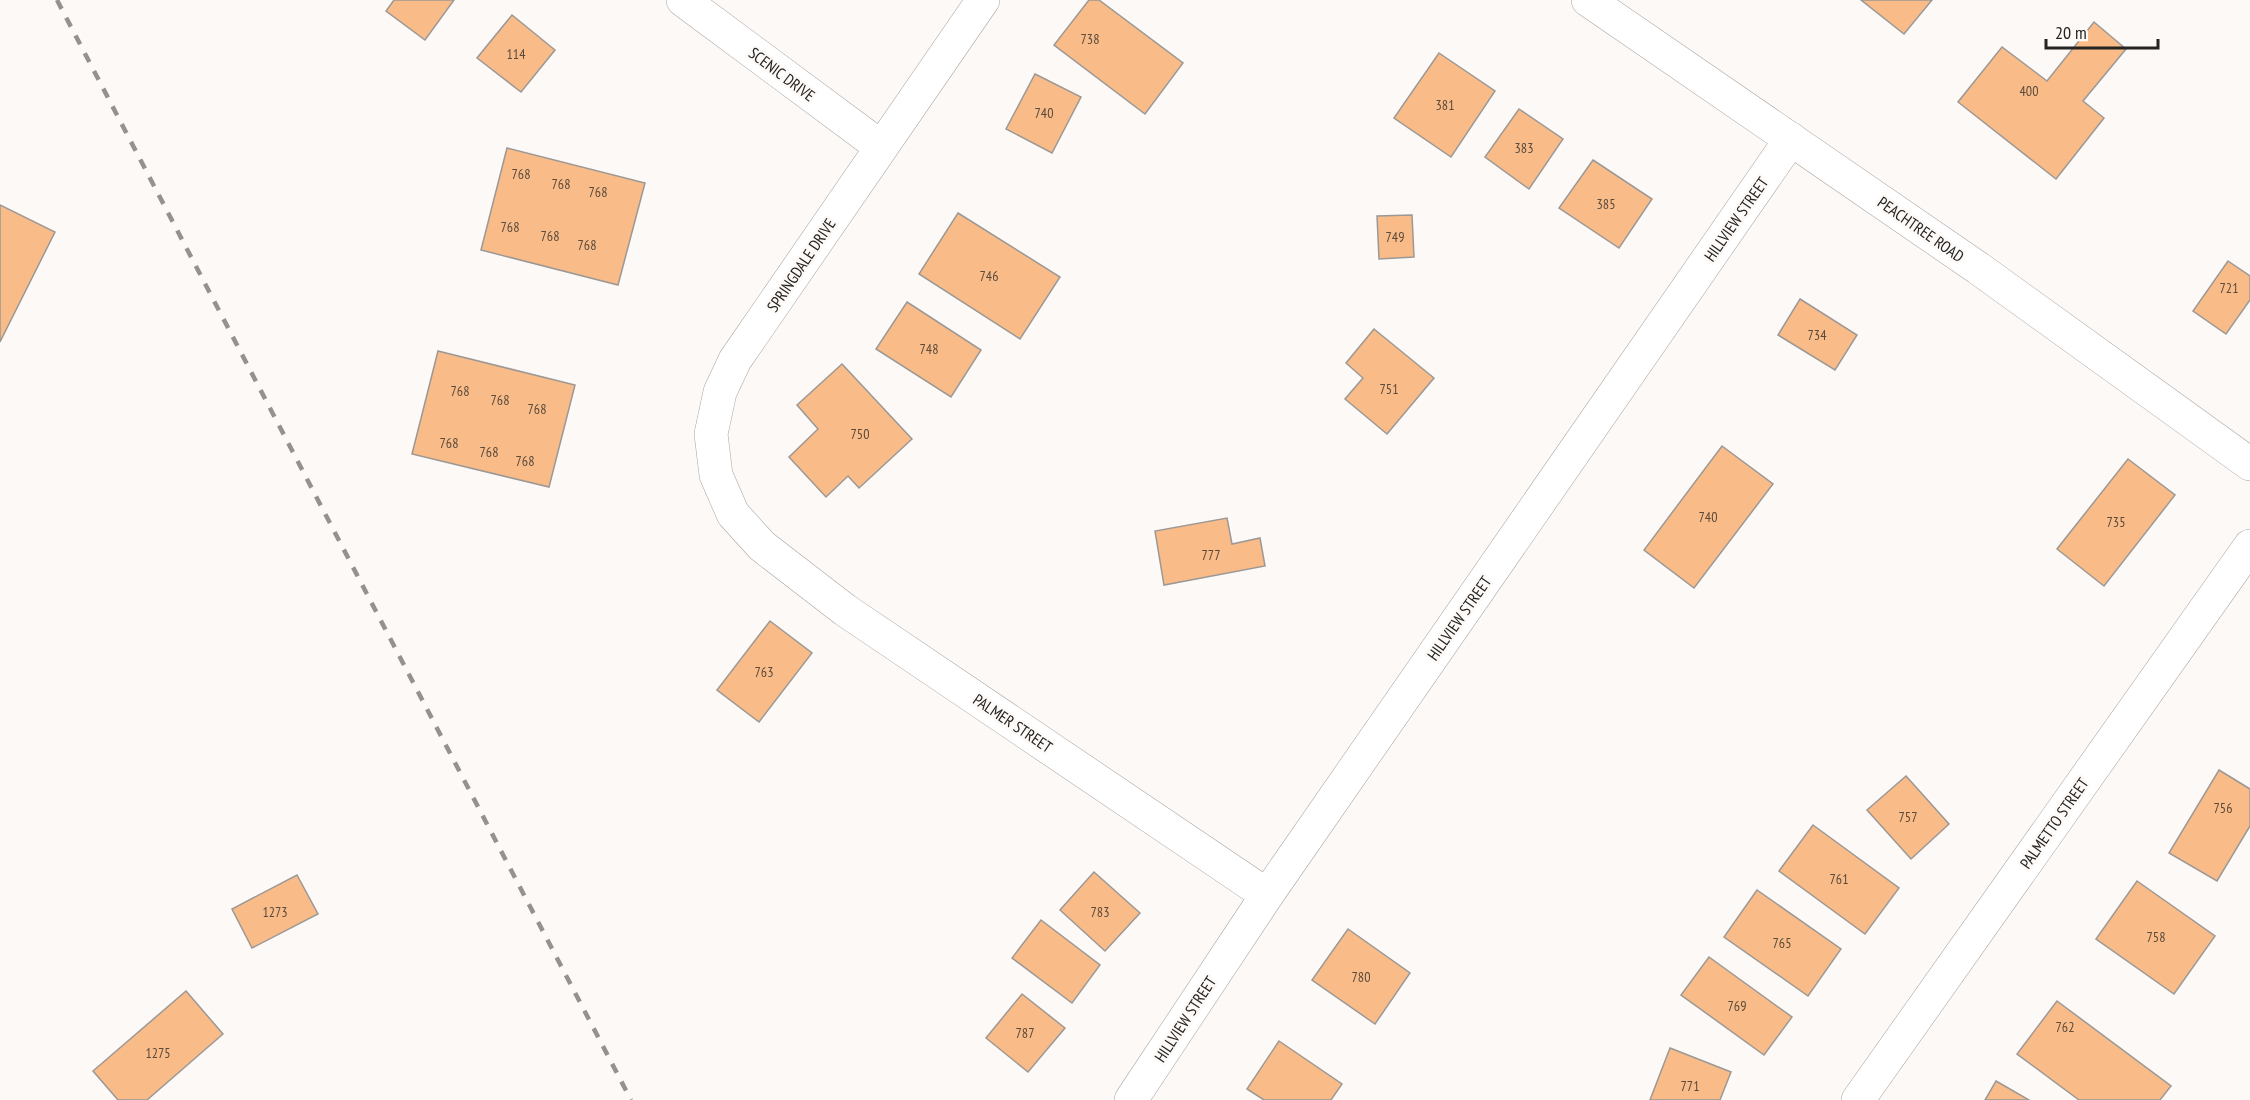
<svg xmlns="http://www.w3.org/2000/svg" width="2250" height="1100" font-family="'PT Sans Narrow',sans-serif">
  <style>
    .building { fill: #f9bc88; stroke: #9c9895; stroke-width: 1.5 }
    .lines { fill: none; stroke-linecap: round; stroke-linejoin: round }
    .minor-casing { stroke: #a7a3a0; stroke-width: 34 }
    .minor { stroke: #fff; stroke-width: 33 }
    .rail { stroke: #949290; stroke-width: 4.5; stroke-dasharray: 10 10; stroke-linecap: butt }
    .labels { text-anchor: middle; stroke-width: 5; stroke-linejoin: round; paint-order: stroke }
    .number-label { font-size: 14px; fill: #5a4a3c }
    .street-label { font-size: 16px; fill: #252423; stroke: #fdf9f6 }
  </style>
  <rect width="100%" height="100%" fill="#fdf9f6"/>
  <g class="building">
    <path d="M394 0H454L425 40 386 11Z"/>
    <path d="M1089 0H1099L1183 63 1145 114 1054 45Z"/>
    <path d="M1861 0H1932L1904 34Z"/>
    <path d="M512 15 555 50 521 92 477 58Z"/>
    <path d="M2094 22 2126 49 2083 101 2104 118 2056 179 1958 102 2002 47 2047 81Z"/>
    <path d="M1439 53 1495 91 1451 157 1394 118Z"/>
    <path d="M1035 74 1081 97 1052 153 1006 129Z"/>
    <path d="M1519 109 1563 139 1529 189 1485 157Z"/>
    <path d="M507 148 645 183 618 285 481 250Z"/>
    <path d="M1593 160 1652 199 1619 248 1559 208Z"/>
    <path d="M0 205 55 232 0 342Z"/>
    <path d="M958 213 1060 277 1020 339 919 274Z"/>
    <path d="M1412 215 1414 257 1379 259 1377 216Z"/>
    <path d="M2228 261 2250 276V300L2226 334 2193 311Z"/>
    <path d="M1800 299 1857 335 1835 370 1778 335Z"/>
    <path d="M907 302 981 350 951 397 876 349Z"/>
    <path d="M1374 329 1434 378 1387 434 1345 399 1363 378 1346 363Z"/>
    <path d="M438 351 575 385 549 487 412 454Z"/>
    <path d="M842 364 912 439 859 488 848 476 826 497 789 457 818 429 797 405Z"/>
    <path d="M1722 446 1773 484 1694 588 1644 550Z"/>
    <path d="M2128 459 2175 495 2104 586 2057 549Z"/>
    <path d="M1227 518 1232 544 1260 538 1265 566 1164 585 1155 531Z"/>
    <path d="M770 621 812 653 759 722 717 690Z"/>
    <path d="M2219 770 2250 789V826L2217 881 2169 853Z"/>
    <path d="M1906 776 1949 824 1911 859 1867 810Z"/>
    <path d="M1813 825 1899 888 1865 934 1779 871Z"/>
    <path d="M1094 872 1140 913 1105 951 1060 910Z"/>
    <path d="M297 875 318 914 252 948 232 909Z"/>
    <path d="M2137 881 2215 936 2174 994 2096 939Z"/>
    <path d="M1757 890 1841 949 1808 996 1724 937Z"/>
    <path d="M1041 920 1100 965 1072 1003 1012 958Z"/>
    <path d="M1348 929 1410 973 1375 1024 1312 980Z"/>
    <path d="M1709 957 1792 1017 1764 1055 1681 995Z"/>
    <path d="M186 991 223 1034 147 1100H118L93 1071Z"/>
    <path d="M1022 994 1065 1028 1028 1072 986 1038Z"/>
    <path d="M2057 1001 2171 1086 2160 1100H2079L2017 1054Z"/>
    <path d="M1279 1041 1342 1084 1331 1100H1264L1247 1089Z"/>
    <path d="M1670 1048 1731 1072 1720 1100H1650Z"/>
    <path d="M1996 1081 2029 1100H1985Z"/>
  </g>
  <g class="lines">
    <defs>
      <g id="minor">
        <path d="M683 0 881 147"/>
        <path d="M983 0 735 360 720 392 711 434 716 475 733 514 762 546 845 610 1267 895"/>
        <path d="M1588 0 1978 268 2250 464"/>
        <path d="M1131 1100 1267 895 1791 139"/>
        <path d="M1858 1100 2250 546"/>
      </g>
    </defs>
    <use href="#minor" class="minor-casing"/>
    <use href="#minor" class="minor"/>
    <path class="rail" d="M57 0 631 1100"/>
  </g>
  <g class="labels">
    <g class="number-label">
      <text x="1090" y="44">738</text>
      <text x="516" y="59">114</text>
      <text x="2029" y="96">400</text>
      <text x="1445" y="110">381</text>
      <text x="1044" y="118">740</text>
      <text x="1524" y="153">383</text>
      <text x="521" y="179">768</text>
      <text x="561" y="189">768</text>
      <text x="598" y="197">768</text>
      <text x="1606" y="209">385</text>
      <text x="510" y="232">768</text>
      <text x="550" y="241">768</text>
      <text x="1395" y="242">749</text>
      <text x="587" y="250">768</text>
      <text x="989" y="281">746</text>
      <text x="2229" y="293">721</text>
      <text x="1817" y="340">734</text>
      <text x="929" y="354">748</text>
      <text x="1389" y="394">751</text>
      <text x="460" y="396">768</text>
      <text x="500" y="405">768</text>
      <text x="537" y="414">768</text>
      <text x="860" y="439">750</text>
      <text x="449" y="448">768</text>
      <text x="489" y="457">768</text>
      <text x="525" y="466">768</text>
      <text x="1708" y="522">740</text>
      <text x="2116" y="527">735</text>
      <text x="1211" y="560">777</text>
      <text x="764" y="677">763</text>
      <text x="2223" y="813">756</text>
      <text x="1908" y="822">757</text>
      <text x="1839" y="884">761</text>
      <text x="275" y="917">1273</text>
      <text x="1100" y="917">783</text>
      <text x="2156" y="942">758</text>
      <text x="1782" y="948">765</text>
      <text x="1361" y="982">780</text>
      <text x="1737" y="1011">769</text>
      <text x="2065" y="1032">762</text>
      <text x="1025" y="1038">787</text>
      <text x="158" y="1058">1275</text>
      <text x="1690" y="1091">771</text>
    </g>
    <g class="street-label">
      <text transform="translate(782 74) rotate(37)" y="6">SCENIC DRIVE</text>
      <text transform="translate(1736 219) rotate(-55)" y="6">HILLVIEW STREET</text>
      <text transform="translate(1921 229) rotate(35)" y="6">PEACHTREE ROAD</text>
      <text transform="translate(801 265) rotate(-56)" y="6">SPRINGDALE DRIVE</text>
      <text transform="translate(1459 618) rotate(-55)" y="6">HILLVIEW STREET</text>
      <text transform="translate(1013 723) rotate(34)" y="6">PALMER STREET</text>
      <text transform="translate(2054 823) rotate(-55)" y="6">PALMETTO STREET</text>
      <text transform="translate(1185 1019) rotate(-57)" y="6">HILLVIEW STREET</text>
    </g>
  </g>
  <path d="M2046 39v9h112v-9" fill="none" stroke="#252423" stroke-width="3"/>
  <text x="2055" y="39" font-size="18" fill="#252423" stroke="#fdf9f6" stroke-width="4.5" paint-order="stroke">20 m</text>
</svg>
